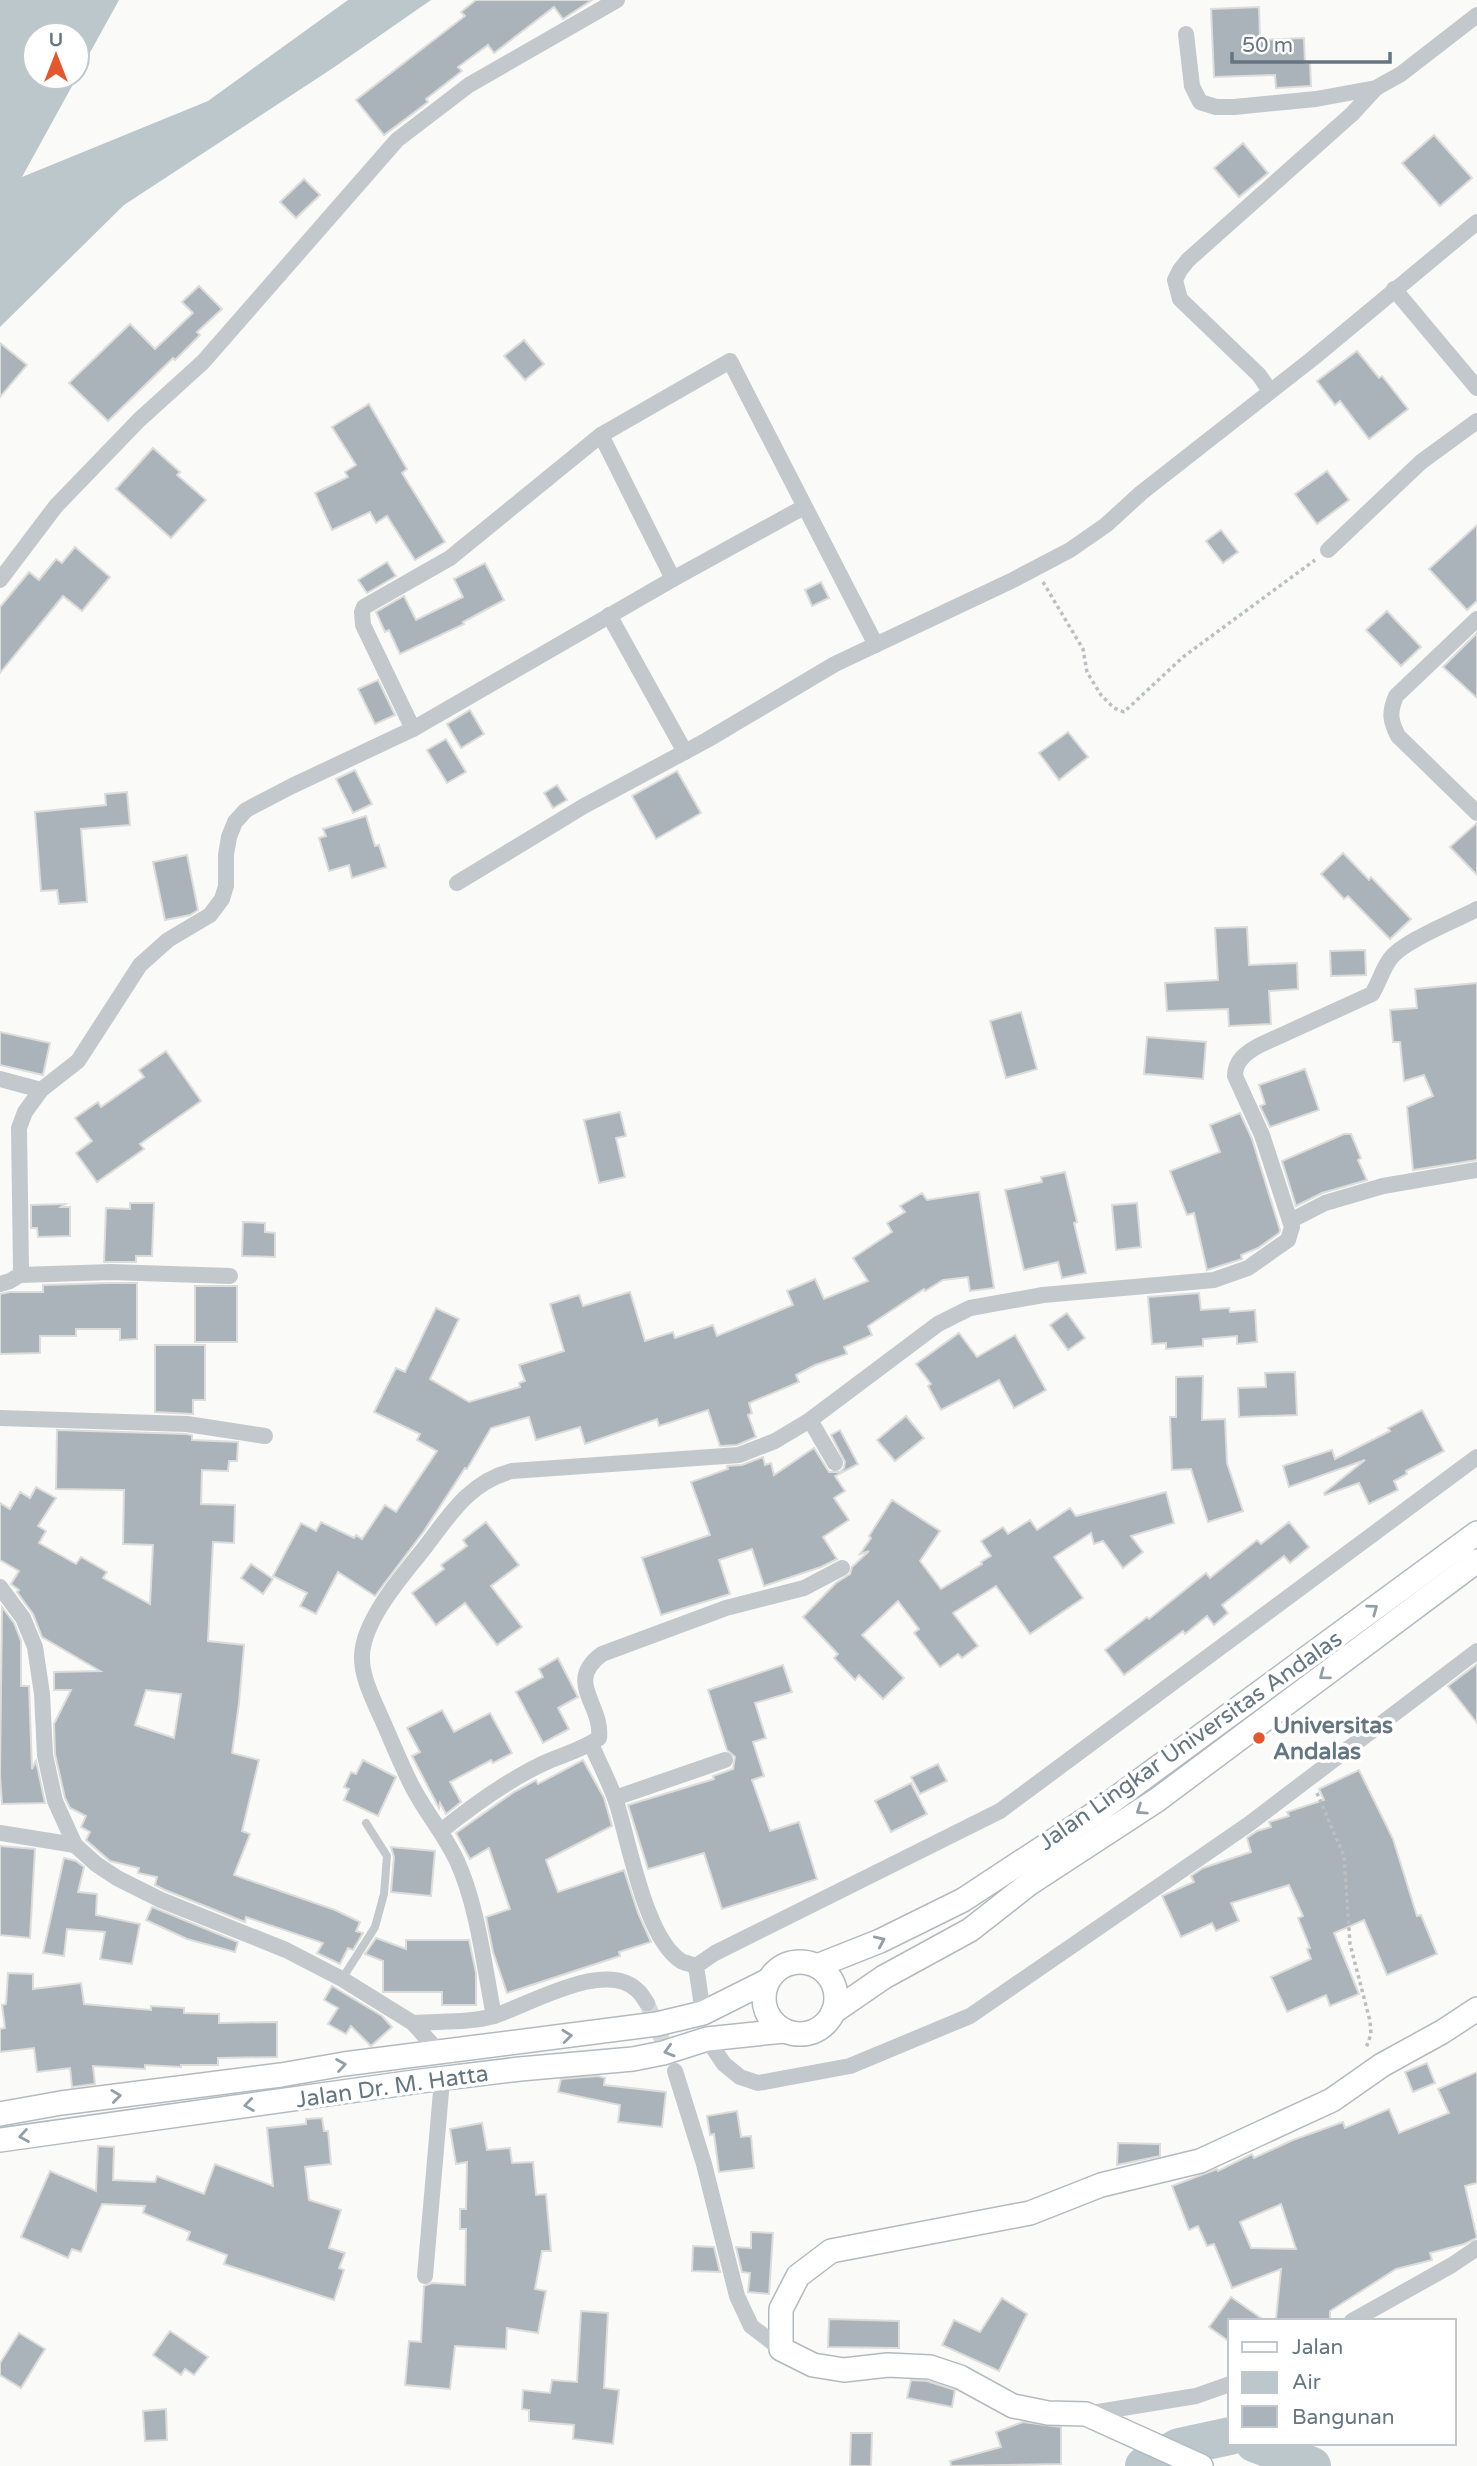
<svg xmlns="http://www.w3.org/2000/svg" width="1477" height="2466" font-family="'Varela Round',sans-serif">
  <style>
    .water { fill: #bbc7cb }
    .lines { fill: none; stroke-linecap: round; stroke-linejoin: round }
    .river { stroke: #bbc7cb; stroke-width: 38 }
    .building { fill: #aab3b9; stroke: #dcdcda; stroke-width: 2; fill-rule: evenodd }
    .street-tunnel { stroke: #d5d9db; stroke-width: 16; stroke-dasharray: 16 8; stroke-linecap: butt }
    .secondary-casing { stroke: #b3babf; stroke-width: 26 }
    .path { stroke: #bbbfc2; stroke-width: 3.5; stroke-dasharray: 3.5 3.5; stroke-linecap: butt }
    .lane { stroke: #c3c8cc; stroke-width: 8 }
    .street { stroke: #c3c8cc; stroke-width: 16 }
    .secondary { stroke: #fff; stroke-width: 23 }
    .oneway { stroke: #939fa8 }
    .poi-dot { fill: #e4572e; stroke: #fff; stroke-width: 2.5 }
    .labels { text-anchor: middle; stroke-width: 7; stroke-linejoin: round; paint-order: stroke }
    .poi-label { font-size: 23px; font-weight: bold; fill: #657683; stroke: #fff; text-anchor: start }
    .street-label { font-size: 23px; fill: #657683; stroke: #fff }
  </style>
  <rect width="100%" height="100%" fill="#fafaf8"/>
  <path class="water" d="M0 0H119L77 76V35H35V77H77L22 177 208 101 348 0H431L333 68 124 205 0 327Z"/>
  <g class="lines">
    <g class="river">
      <path d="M1254 2443 1312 2466"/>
      <path d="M1144 2466 1179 2447 1230 2436"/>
    </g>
  </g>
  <g class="building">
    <path d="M476 0H592L563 19 554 7 494 53 488 45 458 67 462 71 426 99 428 102 384 135 356 100 465 16 461 12Z"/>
    <path d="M1259 7 1260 40 1304 38 1305 63H1310L1311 86 1276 88 1275 75 1214 77 1211 9Z"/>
    <path d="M1434 135 1472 178 1440 206 1402 163Z"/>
    <path d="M1243 143 1268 173 1239 197 1214 168Z"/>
    <path d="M304 179 320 195 296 218 280 202Z"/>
    <path d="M199 286 222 309 197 332 200 335 175 360 173 358 108 421 69 383 130 324 155 349 193 313 182 302Z"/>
    <path d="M524 340 544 364 525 380 504 356Z"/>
    <path d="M0 343 27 365 0 397Z"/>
    <path d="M1357 351 1379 378 1382 376 1408 409 1369 439 1340 401 1335 405 1317 381Z"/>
    <path d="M369 404 407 469 402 473 445 542 415 560 387 516 376 523 370 512 332 530 315 493 348 477 345 472 356 465 332 427Z"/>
    <path d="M153 448 180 472 177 475 206 500 171 538 116 489Z"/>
    <path d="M1327 471 1349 500 1317 524 1295 494Z"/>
    <path d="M1477 525V601L1467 610 1429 569Z"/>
    <path d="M1221 530 1238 552 1223 563 1206 541Z"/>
    <path d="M75 547 110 577 82 611 63 596 0 673V607L29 572 39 580 56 559 62 563Z"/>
    <path d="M387 562 396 576 367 593 358 580Z"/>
    <path d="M485 563 504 600 463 622 464 624 400 654 389 630 385 632 376 612 404 596 416 620 463 597 454 579Z"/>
    <path d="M821 582 829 598 812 606 805 590Z"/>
    <path d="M1387 611 1421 647 1401 666 1366 630Z"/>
    <path d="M1477 633V698L1443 667Z"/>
    <path d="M378 680 395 715 375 724 358 689Z"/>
    <path d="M470 710 484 734 461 748 447 724Z"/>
    <path d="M1068 732 1088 757 1059 780 1039 753Z"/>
    <path d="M446 739 466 772 447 783 427 750Z"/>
    <path d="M355 770 372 804 353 813 336 779Z"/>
    <path d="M677 771 701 813 656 839 632 796Z"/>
    <path d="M557 785 567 800 553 808 544 793Z"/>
    <path d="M127 792 130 825 81 829 87 902 59 904 57 890 41 891 35 812 106 805 105 794Z"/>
    <path d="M366 816 375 846 379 845 386 867 352 878 349 865 329 871 319 838 326 836 323 829Z"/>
    <path d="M1477 823V875L1450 847Z"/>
    <path d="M1343 853 1369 880 1371 877 1411 919 1390 939 1348 896 1344 899 1321 874Z"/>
    <path d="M187 855 198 910 190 915 165 920 153 862Z"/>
    <path d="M1247 927 1249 965 1297 963 1298 989 1269 991 1271 1024 1229 1026 1228 1009 1167 1011 1165 983 1218 980 1215 928Z"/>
    <path d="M1365 950 1366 975 1331 976 1330 951Z"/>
    <path d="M1477 983V1160L1413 1170 1407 1107 1433 1096 1424 1075 1404 1081 1400 1042H1393L1390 1010 1417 1008 1415 989Z"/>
    <path d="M1021 1012 1037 1069 1006 1078 990 1021Z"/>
    <path d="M0 1032 50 1043 43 1075 0 1065Z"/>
    <path d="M1147 1037 1206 1042 1203 1079 1144 1074Z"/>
    <path d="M166 1051 201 1101 140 1144 144 1149 97 1182 76 1153 92 1141 75 1118 98 1102 101 1107 144 1077 139 1070Z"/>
    <path d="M1305 1069 1319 1110 1270 1127 1260 1106 1265 1104 1259 1085Z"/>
    <path d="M620 1112 626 1136 616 1138 625 1177 599 1183 584 1120Z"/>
    <path d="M1240 1113 1252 1139 1280 1230 1279 1233 1258 1248 1241 1255 1242 1259 1207 1270 1194 1213 1187 1215 1170 1171 1220 1152 1210 1125Z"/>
    <path d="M1344 1134H1351L1361 1158 1358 1160 1367 1180 1322 1193 1296 1206 1282 1161Z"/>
    <path d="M1065 1172 1077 1222 1074 1223 1086 1273 1062 1278 1058 1262 1024 1270 1005 1190 1042 1182 1041 1177Z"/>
    <path d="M979 1192 994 1288 970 1291 968 1277 943 1280 925 1291 924 1289 868 1326 872 1335 844 1347 847 1354 815 1365 796 1375 799 1382 749 1403 752 1413 748 1415 756 1437 737 1445 720 1446 708 1410 659 1426 657 1419 585 1444 580 1427 536 1440 529 1417 491 1428 467 1469 465 1468 424 1531 375 1596 338 1572 316 1614 300 1606 307 1593 273 1576 301 1523 316 1531 321 1522 354 1538 356 1535 362 1539 385 1505 396 1512 437 1451 417 1440 420 1434 374 1412 396 1368 405 1372 436 1308 459 1319 430 1379 469 1402 520 1387 519 1383 525 1381 519 1365 564 1351 550 1304 579 1295 583 1306 630 1292 645 1341 673 1332 675 1338 713 1325 717 1336 793 1305 787 1291 815 1279 824 1299 868 1281 853 1258 892 1232 887 1223 905 1212 900 1206 922 1193 927 1200Z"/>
    <path d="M130 1203H154L152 1256H136V1262H104L106 1208 130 1209Z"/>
    <path d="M1137 1203 1141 1247 1116 1250 1112 1205Z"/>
    <path d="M65 1204 61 1207H70V1236L38 1237 37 1228H31V1205Z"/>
    <path d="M243 1222 265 1223V1232L275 1233V1257L242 1256Z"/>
    <path d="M111 1283H137V1339L120 1340V1329H76V1336H40V1353L0 1354V1294L10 1292H43V1285Z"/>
    <rect x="195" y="1286" width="42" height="56"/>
    <path d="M1199 1293 1201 1310 1229 1308 1230 1312 1255 1310 1257 1342 1237 1344V1336L1203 1339V1346L1166 1349V1343L1152 1344 1148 1297Z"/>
    <path d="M1067 1313 1085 1338 1068 1350 1050 1325Z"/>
    <path d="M959 1333 977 1357 1015 1335 1046 1390 1014 1408 999 1380 941 1410 928 1386 931 1384 916 1364Z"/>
    <path d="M155 1345H205V1400H193V1414L155 1412Z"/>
    <path d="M1295 1372 1297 1415 1239 1417 1238 1388 1266 1387 1265 1373Z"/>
    <path d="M1203 1376 1202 1420 1225 1419 1227 1463 1243 1511 1208 1522 1191 1469 1172 1470 1170 1417H1176V1377Z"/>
    <path d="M1422 1410 1444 1451 1406 1471 1407 1474 1394 1481 1398 1490 1369 1504 1359 1483 1325 1495 1324 1493 1365 1460 1289 1487 1283 1466 1332 1450 1335 1459 1390 1431 1388 1428Z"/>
    <path d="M906 1416 924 1438 895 1461 877 1440Z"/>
    <path d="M57 1430 186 1434 192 1435V1440L238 1442 237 1461H229L228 1471 202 1470 201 1504 235 1505 234 1543 213 1542 208 1641 244 1645 239 1703 232 1753 259 1760 242 1831 250 1834 234 1875 335 1910 360 1922 356 1931 363 1933 353 1950 348 1948 340 1964 317 1953 323 1943 246 1917 245 1922 165 1890 155 1885 157 1877 138 1873 139 1868 110 1861 86 1840 90 1832 81 1827 86 1816 70 1808 65 1798 55 1754 54 1724 71 1690H54V1672L100 1671 42 1637 33 1614 17 1592 19 1590 11 1584 19 1571 0 1560V1503L10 1509 20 1492 30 1498 36 1487 56 1498 38 1526 46 1531 39 1543 76 1564 81 1557 107 1572 103 1578 150 1604 153 1545 123 1544 124 1490 56 1489ZM146 1690 181 1694 174 1738 135 1725Z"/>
    <path d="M840 1430 858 1464 835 1476 845 1491 834 1498 849 1520 823 1537 837 1559 821 1567 764 1586 752 1549 719 1560 730 1594 661 1615 642 1558 710 1535 691 1482 728 1469 727 1466 742 1465 763 1457 765 1465 771 1463 774 1475 814 1448 829 1472H840L844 1468 845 1462 831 1435Z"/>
    <path d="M1166 1492 1174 1523 1131 1536 1143 1552 1123 1568 1103 1541 1094 1544 1091 1533 1054 1557 1083 1598 1030 1634 996 1586 953 1613 978 1646 962 1658 958 1654 940 1667 914 1633 919 1629 898 1601 862 1635 904 1678 883 1699 859 1675 855 1680 834 1658 838 1654 803 1617 836 1583 850 1574 852 1567 869 1551 860 1554 871 1538 869 1536 892 1500 940 1531 920 1561 941 1589 982 1564 981 1562 991 1556 981 1541 1003 1527 1008 1534 1030 1520 1037 1530 1070 1508 1076 1516Z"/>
    <path d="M486 1522 519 1565 491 1586 522 1627 497 1645 465 1603 436 1625 412 1593 444 1569 441 1565 467 1546 463 1540Z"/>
    <path d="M1289 1522 1309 1547 1290 1563 1284 1556 1222 1605 1228 1613 1214 1625 1207 1616 1185 1634 1183 1631 1124 1675 1105 1650 1147 1617 1149 1619 1206 1573 1210 1578 1257 1540 1261 1544Z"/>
    <path d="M251 1564 273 1579 263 1594 241 1578Z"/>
    <path d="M2 1607 14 1623 21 1641V1686H29L32 1769 36 1761 45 1803 2 1804 0 1775Z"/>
    <path d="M558 1658 578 1697 558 1708 569 1729 543 1743 516 1692 543 1677 539 1669Z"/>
    <path d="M1477 1664V1723L1448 1686Z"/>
    <path d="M783 1665 792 1692 755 1703 766 1738 753 1742 764 1776 752 1780 770 1831 799 1822 817 1879 722 1909 704 1853 648 1869 628 1805 714 1779 713 1776 733 1769 735 1757 727 1750 708 1690Z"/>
    <path d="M442 1710 454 1732 490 1713 512 1753 493 1763 491 1760 450 1782 461 1802 446 1814 440 1803 439 1808 412 1756 420 1752 407 1728Z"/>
    <path d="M363 1760 396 1777 378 1816 344 1800 349 1789 344 1787 351 1772 356 1774Z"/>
    <path d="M583 1760 604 1798 612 1826 546 1860 558 1892 624 1870 638 1913 651 1942 619 1952 620 1956 507 1993 493 1952 486 1917 510 1909 489 1848 470 1859 456 1833 514 1792 536 1780 538 1784Z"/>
    <path d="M938 1764 947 1781 920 1794 911 1777Z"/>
    <path d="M1359 1770 1393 1839 1417 1916 1421 1915 1437 1954 1387 1975 1364 1920 1334 1933 1359 1994 1330 2006 1326 1995 1287 2012 1271 1977 1311 1959 1307 1949 1310 1948 1298 1918 1303 1916 1289 1885 1231 1903 1239 1921 1216 1931 1212 1923 1181 1937 1162 1896 1194 1882 1191 1876 1203 1868 1251 1852 1247 1838 1257 1831 1271 1827 1269 1822 1289 1816 1287 1812 1324 1800 1319 1789Z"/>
    <path d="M911 1783 927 1814 891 1832 875 1801Z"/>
    <path d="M0 1846 35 1849 30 1938 0 1935Z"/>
    <path d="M391 1847 435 1851 431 1896 391 1892 394 1857Z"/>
    <path d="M64 1858 76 1861 84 1867 78 1892 97 1894 96 1915 140 1924 132 1964 100 1959 105 1932 67 1929 64 1956 43 1953Z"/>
    <path d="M152 1907 238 1942 235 1952 187 1939 146 1920Z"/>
    <path d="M376 1938 406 1949V1940H469L476 1973V2005H442V1992H383V1961L365 1954Z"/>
    <path d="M8 1973 33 1974V1989L81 1983 84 2004 151 2010V2006L184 2008V2013L219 2014V2023L277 2022V2057L218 2058V2065H181V2067L145 2065V2069L93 2066 95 2084 72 2087 70 2068 37 2072 34 2048 0 2052V2029L5 2028 2 2005 6 2004Z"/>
    <path d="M332 1986 382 2016 392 2027 371 2046 351 2026 346 2034 328 2024 338 2008 324 2000Z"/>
    <path d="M1427 2063 1435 2083 1413 2092 1405 2072Z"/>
    <path d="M1477 2072V2183L1465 2186 1477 2238 1464 2244 1430 2253 1432 2260 1396 2269 1330 2311V2320L1276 2319 1281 2269 1232 2288 1214 2244 1207 2246 1198 2226 1189 2230 1172 2186 1217 2169 1218 2171 1252 2154 1254 2158 1293 2140 1343 2122 1345 2128 1389 2109 1399 2133 1449 2113 1438 2089ZM1281 2204 1296 2249 1251 2248 1240 2222Z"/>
    <path d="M598 2076 605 2078 604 2085 666 2092 662 2127 618 2122 620 2105 558 2092 561 2079Z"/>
    <path d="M737 2111 741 2137 751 2136 754 2168 719 2172 714 2134 710 2135 707 2116Z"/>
    <path d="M322 2118 324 2131H328L331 2164 305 2167 309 2200 341 2210 329 2248 345 2253 339 2268 344 2270 334 2300 224 2264 227 2255 187 2240 190 2232 143 2213 145 2206 102 2204 81 2252 72 2249 68 2258 21 2237 50 2171 96 2191 98 2146 114 2147 113 2180 155 2182 157 2176 204 2194 215 2164 273 2186 267 2128 306 2124V2119Z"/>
    <path d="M482 2123 487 2150 510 2148 512 2163 533 2162 536 2195 546 2194 551 2251H542L535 2289 546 2291 538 2333 507 2328 506 2349 455 2346 450 2389 405 2385 409 2341 421 2342 424 2286 432 2283 465 2285 466 2229H460V2209H466L467 2162 456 2164 450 2129Z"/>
    <path d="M1118 2143 1160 2144V2156L1117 2165Z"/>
    <path d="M751 2232 773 2233 769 2294 748 2292 750 2273 742 2272 736 2247 751 2248Z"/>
    <path d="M693 2246 714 2247 720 2272 692 2271Z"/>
    <path d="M1231 2297 1265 2321H1230V2342L1209 2327Z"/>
    <path d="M1002 2298 1027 2314 999 2371 942 2345 954 2320 980 2332Z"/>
    <path d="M581 2311 608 2313 604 2388 619 2390 613 2444 573 2439 574 2425 529 2421V2410L522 2409 523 2390 550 2393 552 2380 577 2382Z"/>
    <path d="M829 2319 899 2321V2348L828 2347Z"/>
    <path d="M170 2331 208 2357 194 2375 185 2369 181 2375 153 2355Z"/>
    <path d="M19 2333 45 2349 21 2388 0 2375V2363Z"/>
    <path d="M911 2380 927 2381 955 2390 952 2407 907 2398Z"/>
    <path d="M166 2409 167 2440 145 2441 143 2411Z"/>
    <path d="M1023 2422 1061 2427V2464L951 2466 950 2461 1001 2447 996 2432Z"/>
    <path d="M851 2433H872L871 2466H850Z"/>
  </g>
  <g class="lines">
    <path class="street-tunnel" d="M647 2003 670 2059"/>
    <defs>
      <g id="secondary">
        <circle cx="800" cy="1998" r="36"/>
        <path d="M817 1966 880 1941 963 1900 1100 1810 1477 1533"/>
        <path d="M833 2012 884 1977 970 1930 1030 1883 1157 1800 1477 1561"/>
        <path d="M0 2114 61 2103 281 2075 344 2064 657 2024 703 2013 767 1981"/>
        <path d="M0 2140 421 2081 520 2069 633 2059 663 2053 707 2039 784 2031"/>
        <path d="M1201 2466 1086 2414 1048 2413 1013 2406 960 2377 930 2367 888 2365 844 2370 813 2365 781 2349V2309L798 2276 831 2251 1030 2213 1101 2185 1200 2161 1332 2100 1382 2065 1442 2032 1477 2009"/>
      </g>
    </defs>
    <use href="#secondary" class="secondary-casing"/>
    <g class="path">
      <path d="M1043 582 1083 649 1087 672 1101 695 1114 708 1124 712 1183 657 1315 560"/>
      <path d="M1317 1793 1344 1856 1350 1944 1370 2021 1371 2034 1366 2048"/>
    </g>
    <path class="lane" d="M342 1979 375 1927 384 1894 387 1856 366 1823"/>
    <g class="street">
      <path d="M1186 34 1192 86 1200 102 1216 107H1234L1316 99 1376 88 1401 74 1477 15"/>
      <path d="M1394 289 1477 388"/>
      <path d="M1270 391 1259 375 1180 299 1175 280 1180 270 1188 260 1352 114 1376 88"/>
      <path d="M601 435 673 579"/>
      <path d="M1328 550 1421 462 1477 421"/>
      <path d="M0 580 56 506 139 420 203 362 397 140 469 85 617 0"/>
      <path d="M609 615 685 752"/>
      <path d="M1477 619 1396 696C1389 713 1390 720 1398 736L1477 813"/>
      <path d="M413 729 363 625 362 612 364 607 450 558 601 435 730 361 876 645"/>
      <path d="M457 883 584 806 707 740 835 664 1011 581 1070 550 1106 525 1141 493 1312 359 1477 222"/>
      <path d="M0 1079 41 1090"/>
      <path d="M1292 1220 1325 1203 1383 1186 1477 1170"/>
      <path d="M20 1275 111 1272 230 1276"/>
      <path d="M0 1284 10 1281 20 1275 21 1268 19 1128 25 1112 41 1090 78 1061 140 965 168 940 210 915 222 899 226 886V855L229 837 235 822 246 810 292 786 413 729 673 579 804 507"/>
      <path d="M0 1418 187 1424 265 1436"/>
      <path d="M810 1420 835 1463"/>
      <path d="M0 1587 23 1618 35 1647 42 1694 45 1755 55 1801 75 1845 96 1864 117 1878 161 1900 286 1950 342 1979 413 2023 438 2051"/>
      <path d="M591 1744C599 1762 608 1780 615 1798 629 1839 644 1937 681 1961 685 1963 691 1964 696 1966"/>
      <path d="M615 1798 725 1760"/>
      <path d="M441 1831C472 1806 505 1782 540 1765 560 1755 581 1751 599 1738 603 1704 564 1682 602 1654L726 1608 804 1588 842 1568"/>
      <path d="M0 1833 75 1845"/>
      <path d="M703 2013 696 1966 715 1953 1000 1811 1477 1457"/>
      <path d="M494 2016C484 1966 478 1907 457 1861 445 1835 426 1813 413 1788 401 1765 391 1739 380 1715 372 1697 361 1675 362 1655 364 1618 404 1574 426 1546 451 1513 470 1482 512 1471L739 1455 775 1441 810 1420 938 1324 970 1308 1043 1295 1214 1280 1248 1268 1275 1249 1288 1240 1292 1227 1262 1135 1235 1076C1235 1060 1247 1052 1260 1045L1372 994C1379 983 1382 970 1390 959 1403 941 1455 921 1477 909"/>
      <path d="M413 2023C440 2021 469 2023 494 2016 529 2005 605 1959 637 1990 641 1993 644 1999 647 2003"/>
      <path d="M707 2039 724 2064 740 2077 758 2083 850 2066 970 2016 1249 1824 1477 1651"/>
      <path d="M675 2071 704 2164 737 2296 751 2326 781 2349"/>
      <path d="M425 2276 442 2080"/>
      <path d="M1352 2321 1452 2265 1477 2248"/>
      <path d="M1086 2414 1196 2396 1230 2384"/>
    </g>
    <use href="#secondary" class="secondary"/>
  </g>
  <defs><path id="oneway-chevron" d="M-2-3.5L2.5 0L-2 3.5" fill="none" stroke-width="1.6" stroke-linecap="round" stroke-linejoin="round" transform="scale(1.75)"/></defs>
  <g class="oneway">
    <use href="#oneway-chevron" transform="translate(1373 1609) rotate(-36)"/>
    <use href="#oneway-chevron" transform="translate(1324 1675) rotate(143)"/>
    <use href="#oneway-chevron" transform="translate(1141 1810) rotate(146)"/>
    <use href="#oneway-chevron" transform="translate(880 1941) rotate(-24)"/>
    <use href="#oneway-chevron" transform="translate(567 2036) rotate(-6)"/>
    <use href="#oneway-chevron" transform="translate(669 2051) rotate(164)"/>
    <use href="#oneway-chevron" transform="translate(341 2065) rotate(-9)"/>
    <use href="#oneway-chevron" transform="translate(116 2096) rotate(-7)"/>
    <use href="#oneway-chevron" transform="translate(249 2105) rotate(172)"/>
    <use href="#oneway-chevron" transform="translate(24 2136) rotate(171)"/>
  </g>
  <circle class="poi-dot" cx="1259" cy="1738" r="7"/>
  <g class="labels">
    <g class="poi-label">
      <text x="1273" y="1733">Universitas<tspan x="1273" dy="26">Andalas</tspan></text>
    </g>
    <g class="street-label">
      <text transform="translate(1190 1740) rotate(-35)" y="8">Jalan Lingkar Universitas Andalas</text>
      <text transform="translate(392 2086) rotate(-8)" y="8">Jalan Dr. M. Hatta</text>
    </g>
  </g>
  <rect x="1228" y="2319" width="228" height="126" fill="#ffffff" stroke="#c1c8cd" stroke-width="2"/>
  <rect x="1242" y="2342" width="35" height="10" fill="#ffffff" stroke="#c1c8cd" stroke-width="2"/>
  <text x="1292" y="2354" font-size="21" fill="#657683">Jalan</text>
  <rect x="1242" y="2372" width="35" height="21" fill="#bbc7cb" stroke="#c1c8cd" stroke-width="2"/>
  <text x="1292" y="2389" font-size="21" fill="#657683">Air</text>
  <rect x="1242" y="2406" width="35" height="21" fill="#aab3b9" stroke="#c1c8cd" stroke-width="2"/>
  <text x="1292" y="2424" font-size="21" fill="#657683">Bangunan</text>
  <g transform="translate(56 56)"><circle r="33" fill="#ffffff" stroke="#c1c8cd" stroke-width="2"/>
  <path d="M0-5L12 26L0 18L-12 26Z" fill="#e4572e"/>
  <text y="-10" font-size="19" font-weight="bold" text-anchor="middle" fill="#657683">U</text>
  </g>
  <path d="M1232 52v10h158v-10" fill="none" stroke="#657683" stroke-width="3.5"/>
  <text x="1242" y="52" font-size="21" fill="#657683" stroke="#ffffff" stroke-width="5" paint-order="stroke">50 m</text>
</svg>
